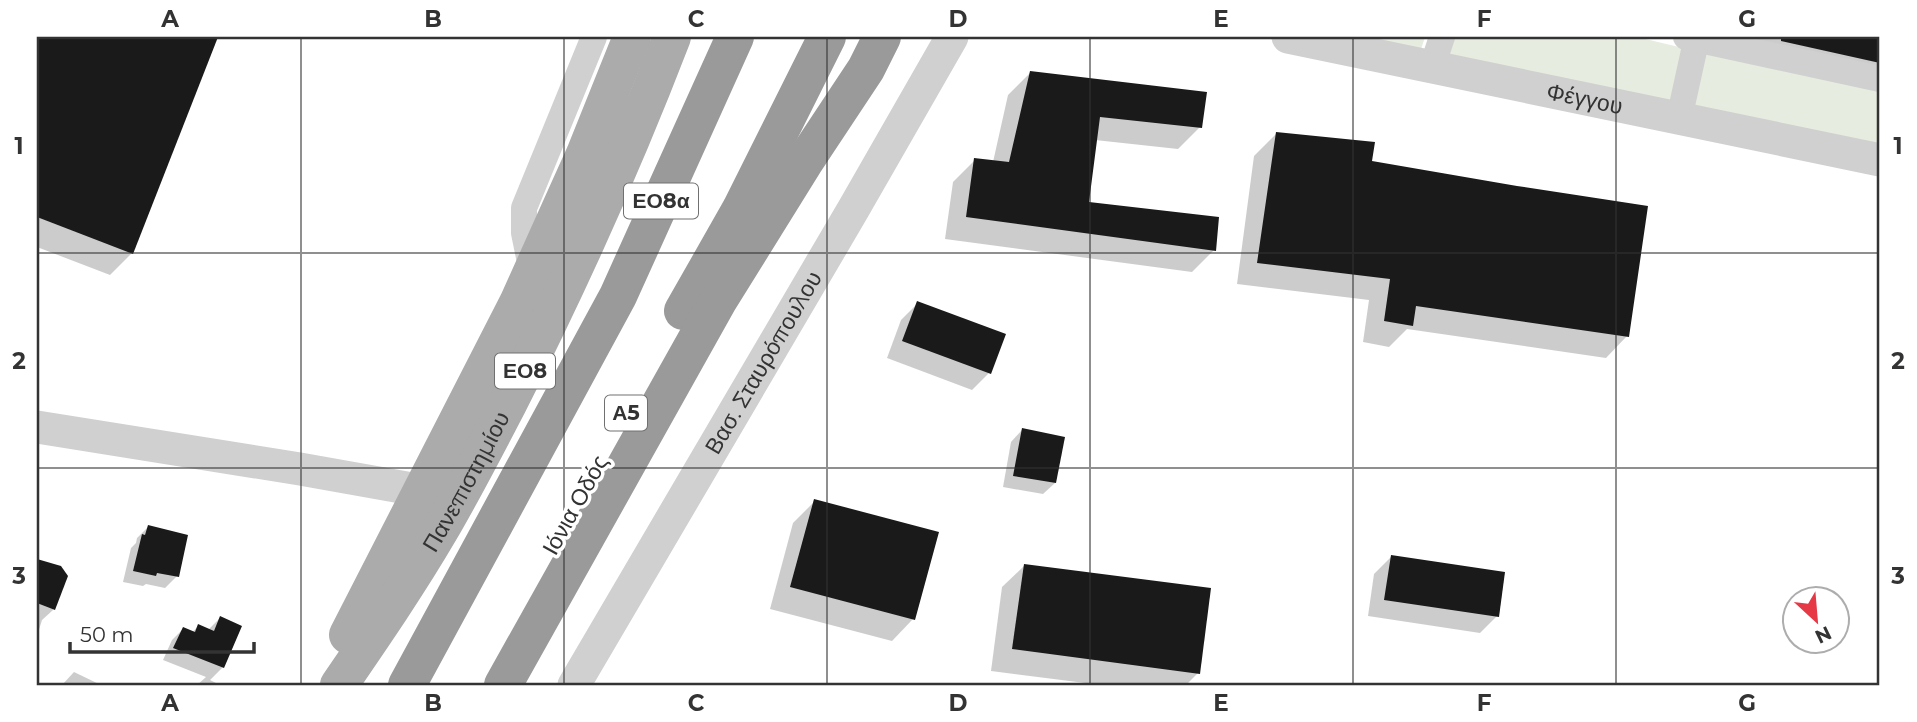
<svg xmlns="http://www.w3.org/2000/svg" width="1917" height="722" font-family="Montserrat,sans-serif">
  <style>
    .green { fill: #e6ecdf }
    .shadow { fill: #0003 }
    .building { fill: #1a1a1a }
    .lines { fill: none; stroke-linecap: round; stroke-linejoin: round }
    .minor { stroke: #d0d0d0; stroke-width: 26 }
    .tertiary { stroke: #d0d0d0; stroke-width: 33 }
    .primary { stroke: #ababab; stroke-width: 38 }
    .motorway { stroke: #9a9a9a; stroke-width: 38 }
    .grid { fill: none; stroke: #333; stroke-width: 2; stroke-opacity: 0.55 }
    .labels { text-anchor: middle; stroke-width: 7; stroke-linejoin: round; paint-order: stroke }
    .shield { fill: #fff; stroke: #707070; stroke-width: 2 }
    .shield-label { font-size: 21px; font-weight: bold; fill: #333 }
    .street-label { font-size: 23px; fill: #333; stroke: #fff }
    .neatline { fill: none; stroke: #333; stroke-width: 2.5 }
    .grid-label { font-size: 23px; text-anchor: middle; font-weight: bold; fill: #333 }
  </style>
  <rect width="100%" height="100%" fill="#fff"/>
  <g class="green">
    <path d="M1368 37H1425L1421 49Z"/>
    <path d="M1455 37H1637L1683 48 1671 105 1449 55Z"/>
    <path d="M1703 49 1880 86V148L1692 110Z"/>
  </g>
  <g class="shadow">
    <path d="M37 37H216L132 253 110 275 37 247Z"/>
    <path d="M1716 37H1880V77Z"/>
    <path d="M1030 73 1200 127 1178 149 1095 140 1087 203 1214 250 1192 272 945 239 953 182 975 160 993 162 1008 95Z"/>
    <path d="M1276 134 1370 163 1627 336 1606 358 1407 329 1389 347 1363 342 1369 300 1237 284 1254 156Z"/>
    <path d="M918 303 989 373 972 390 887 358 901 320Z"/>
    <path d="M1022 430 1055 483 1043 494 1003 487 1011 442Z"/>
    <path d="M815 501 913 619 892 641 770 609 793 523Z"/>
    <path d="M148 527 177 576 165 588 146 584 143 586 123 582 131 548 136 543 137 538Z"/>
    <path d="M1391 557 1497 616 1480 633 1368 616 1374 574Z"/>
    <path d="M37 560 60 568 66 576 53 610 42 620 37 636Z"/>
    <path d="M1024 566 1198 673 1186 685H1101L991 671 1002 587Z"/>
    <path d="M220 618 223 667 210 680 220 685H197L206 677 163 660 172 640 183 629 192 633 198 626 208 630Z"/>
    <path d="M74 672 101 685H62Z"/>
  </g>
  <g class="building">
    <path d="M37 37H218L133 254 37 217Z"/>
    <path d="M1781 37H1880V63L1781 41Z"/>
    <path d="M1030 71 1207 92 1202 128 1100 117 1089 202 1219 217 1216 251 966 217 974 158 1009 162Z"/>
    <path d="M1276 132 1375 142 1372 161 1517 186 1648 206 1629 337 1416 306 1413 326 1384 321 1390 279 1257 263Z"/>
    <path d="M917 301 1006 334 991 374 902 341Z"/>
    <path d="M1022 428 1065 437 1056 483 1013 476Z"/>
    <path d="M814 499 939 532 915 620 790 587Z"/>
    <path d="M148 525 188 535 179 577 157 573 156 576 133 571 142 534 145 535Z"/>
    <path d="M1391 555 1505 572 1499 617 1384 600Z"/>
    <path d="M37 559 61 566 68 576 55 610 37 603Z"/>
    <path d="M1024 564 1211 588 1200 674 1012 649Z"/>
    <path d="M220 616 242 626 224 668 173 648 183 627 195 632 198 624 214 631Z"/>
  </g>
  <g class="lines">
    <g class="minor">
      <path d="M1686 37 1880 79"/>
      <path d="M1432 67 1442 37"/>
      <path d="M1679 119 1697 37"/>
      <path d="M532 272 524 233V208L594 37"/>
    </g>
    <g class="tertiary">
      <path id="s1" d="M1288 37 1880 160"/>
      <path d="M37 427 300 469 446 495"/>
      <path id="s2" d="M574 685 854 208 952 37"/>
    </g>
    <g class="primary">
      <path d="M348 635 518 303 585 154 632 37"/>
      <path id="s3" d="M339 685C374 634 409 583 440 530 464 489 486 446 508 404 569 284 624 162 672 37"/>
    </g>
    <g class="motorway">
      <path d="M683 311 741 209 827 37"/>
      <path d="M407 685 618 296 735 37"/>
      <path d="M503 685 718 301 805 161 866 69 882 37"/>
    </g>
  </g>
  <path class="grid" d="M301 37V685M564 37V685M827 37V685M1090 37V685M1353 37V685M1616 37V685M37 253H1880M37 468H1880"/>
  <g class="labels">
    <g class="shield">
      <rect x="624" y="183.5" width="74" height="35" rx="5"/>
      <rect x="495" y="353.5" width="60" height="35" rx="5"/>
      <rect x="605" y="395.5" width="42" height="35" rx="5"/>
    </g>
    <g class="shield-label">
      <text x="661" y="208">ΕΟ8α</text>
      <text x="525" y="378">ΕΟ8</text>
      <text x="626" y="420">Α5</text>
    </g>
    <g class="street-label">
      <text dy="8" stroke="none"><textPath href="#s1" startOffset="303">Φέγγου</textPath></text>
      <text dy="8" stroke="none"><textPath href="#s2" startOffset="374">Βασ. Σταυρόπουλου</textPath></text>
      <text dy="8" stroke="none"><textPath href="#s3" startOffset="240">Πανεπιστημίου</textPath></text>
      <text transform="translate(575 505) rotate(-61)" y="8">Ιόνια Οδός</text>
    </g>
  </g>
  <rect width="1917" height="722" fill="none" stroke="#ffffff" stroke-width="77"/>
  <g transform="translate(1816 620) rotate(154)"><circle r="33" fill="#ffffff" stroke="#adadad" stroke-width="2"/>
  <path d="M0-5L12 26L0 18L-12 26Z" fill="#e63946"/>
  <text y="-10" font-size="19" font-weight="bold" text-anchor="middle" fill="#333333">N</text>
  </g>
  <path d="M70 642v10h184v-10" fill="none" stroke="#333333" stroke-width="3.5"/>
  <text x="80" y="642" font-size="21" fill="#333333" stroke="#ffffff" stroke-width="5" paint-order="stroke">50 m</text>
  <rect x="38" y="38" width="1840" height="646" class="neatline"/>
  <g class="grid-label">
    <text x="170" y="27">A</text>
    <text x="433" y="27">B</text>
    <text x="696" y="27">C</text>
    <text x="958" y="27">D</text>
    <text x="1221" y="27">E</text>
    <text x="1484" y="27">F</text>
    <text x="1747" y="27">G</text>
    <text x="19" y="154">1</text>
    <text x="1898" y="154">1</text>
    <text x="19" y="369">2</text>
    <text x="1898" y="369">2</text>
    <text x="19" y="584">3</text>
    <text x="1898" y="584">3</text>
    <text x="170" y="711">A</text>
    <text x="433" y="711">B</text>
    <text x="696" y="711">C</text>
    <text x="958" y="711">D</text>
    <text x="1221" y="711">E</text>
    <text x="1484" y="711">F</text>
    <text x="1747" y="711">G</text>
  </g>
</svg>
